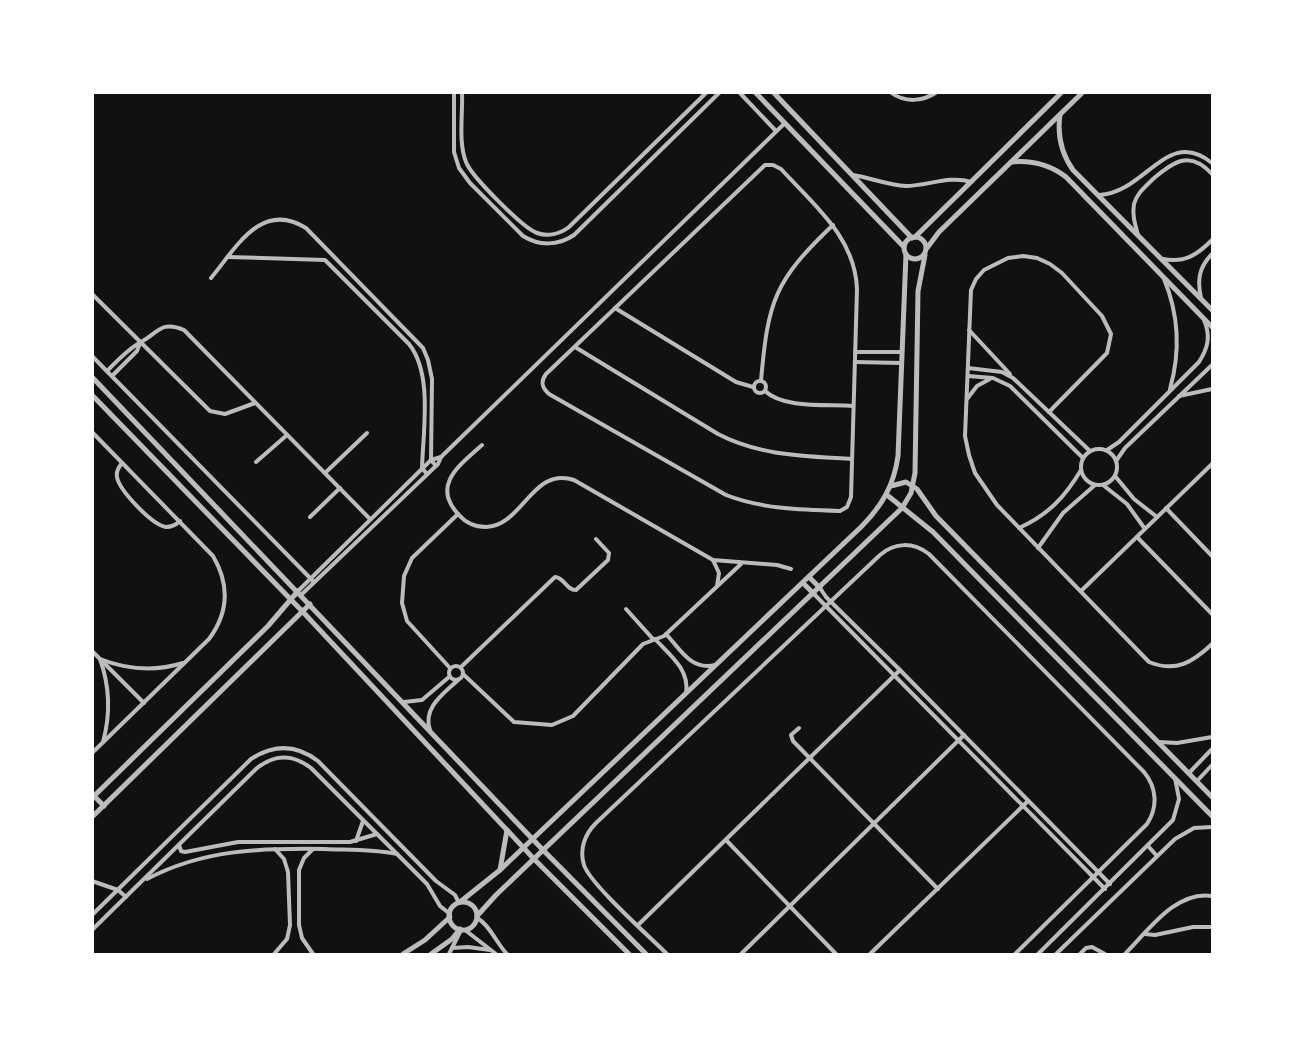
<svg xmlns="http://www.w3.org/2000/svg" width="1305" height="1047" font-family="'Alegreya Sans',sans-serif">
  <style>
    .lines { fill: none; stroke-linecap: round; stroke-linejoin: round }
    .minor { stroke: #bcbcbc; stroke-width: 4 }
    .tertiary { stroke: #bcbcbc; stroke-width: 5 }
  </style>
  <rect width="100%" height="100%" fill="#111"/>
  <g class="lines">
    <g class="minor">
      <path d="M454 92V152L459 168 470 183 523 236C539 246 558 246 574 235L720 92"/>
      <path d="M462 92C463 114 458 142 466 162 471 176 523 228 537 233 548 237 560 234 569 227L707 92"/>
      <path d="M739 92 776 131"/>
      <path d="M890 92C905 103 922 102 937 92"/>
      <path d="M765 165H773L781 169C814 205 855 237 857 289L851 497 847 507 840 511C802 510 762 509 726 495L549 394C542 388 540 382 546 374Z"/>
      <path d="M853 175C871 178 888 185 906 186 927 186 950 175 971 182"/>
      <path d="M1099 195C1146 193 1167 126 1212 163"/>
      <path d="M1138 235C1135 224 1132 215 1134 204 1137 193 1145 187 1153 179 1174 161 1190 150 1212 174"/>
      <path d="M228 257 325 260 409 344C433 374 423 431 422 468L427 474"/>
      <path d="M1163 259C1185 263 1197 255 1212 240"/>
      <path d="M211 278C236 248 261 200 306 228L423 348 428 360 432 379 431 460 436 466"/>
      <path d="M1164 279C1179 315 1181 350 1170 389"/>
      <path d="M92 294 210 411 225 414 255 403"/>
      <path d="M1201 298C1197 280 1199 267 1212 254"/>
      <path d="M615 308 736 382 753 387"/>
      <path d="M969 330 1010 374"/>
      <path d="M575 347 718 434C760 456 805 456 852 459"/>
      <path d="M855 352H902"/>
      <path d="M92 356 314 582"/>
      <path d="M855 362 902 363"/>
      <path d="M968 368 1002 372 1013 378 1090 451"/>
      <path d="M107 371C118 360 128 349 141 342 158 333 161 320 184 330L370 519"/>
      <path d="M112 376 137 351 140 343"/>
      <path d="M968 376 993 378 1010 386 1083 458"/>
      <circle cx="760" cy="387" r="6"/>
      <path d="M761 381C768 301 774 281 833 225"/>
      <path d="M765 391C784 409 828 404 853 406"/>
      <path d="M1179 396 1212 389"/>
      <path d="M967 399 977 386 990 379"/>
      <path d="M1049 412 1107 353 1111 334 1102 316 1062 273 1050 264 1037 258 1023 256 1008 258 984 270 976 279 971 290 965 436 969 455 975 473 997 505 1149 662C1176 673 1193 662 1212 644"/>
      <path d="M92 432 213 556C230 585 229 612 209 639L92 753"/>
      <path d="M482 445C461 464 430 485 459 515 466 523 475 527 486 527 523 526 532 466 574 480L713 560 777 565 791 569"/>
      <circle cx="1099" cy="467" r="18"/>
      <path d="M1107 450 1119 442 1199 362C1208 348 1211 336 1204 320"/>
      <path d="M1116 461 1125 448 1212 365"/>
      <path d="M256 462 287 435"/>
      <path d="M122 463C119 467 116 471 117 477 119 490 152 525 166 527 172 527 176 525 180 521"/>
      <path d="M325 473 367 433"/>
      <path d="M1115 476 1134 499 1157 517"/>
      <path d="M1103 485 1127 504 1145 529"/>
      <path d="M1166 508 1212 556"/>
      <path d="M310 517 340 488"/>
      <path d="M1019 528C1048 515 1065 497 1081 470"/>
      <path d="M1137 537 1212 614"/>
      <path d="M1038 548 1063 513 1095 485"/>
      <path d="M713 560 719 573 717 586"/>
      <path d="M820 588 826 597 900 670 1110 884"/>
      <path d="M298 591 431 460 441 457"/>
      <path d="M1081 591 1212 464"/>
      <path d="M814 594 1105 889"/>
      <path d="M301 595 438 464 441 457 785 123"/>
      <path d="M626 609 653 639"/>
      <path d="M666 634C680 649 691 671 715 665"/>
      <path d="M655 639C670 655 690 670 686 693"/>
      <path d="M92 651 144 703"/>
      <path d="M100 659C128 670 154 672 183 663"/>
      <path d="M100 659C110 687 111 713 103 742"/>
      <circle cx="456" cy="673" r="7"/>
      <path d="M461 667 555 577C564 577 566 590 576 590L608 560 609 553 596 539"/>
      <path d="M450 668 407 621 402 603 404 576 412 558 458 514"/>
      <path d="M463 674 514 722 552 725 573 716 643 644 664 636 741 564"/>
      <path d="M404 702 422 700 449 677"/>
      <path d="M799 728 791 735 793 741 938 889"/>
      <path d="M430 730C422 707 445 693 459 679"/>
      <path d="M1159 742 1177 743 1212 737"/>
      <path d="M1189 773 1212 749"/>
      <path d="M1197 781 1212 765"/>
      <path d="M726 840 836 954"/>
      <path d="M356 841 363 821"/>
      <path d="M179 845 181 851 185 852 238 842H350L377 834"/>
      <path d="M1148 846 1157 856"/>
      <path d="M313 849 304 858 299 870V925L302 938 313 954"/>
      <path d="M147 879C204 849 262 848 325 849 349 850 373 849 397 854"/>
      <path d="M92 881 118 890 126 897"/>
      <path d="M92 915 251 759C274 744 296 744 318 761L436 881 455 895 459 903"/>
      <path d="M477 918C489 924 497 944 507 954"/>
      <path d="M638 925 900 670"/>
      <path d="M92 930 257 768C275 754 293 754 311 768L427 884 440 906 450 914"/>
      <path d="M465 930 496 954"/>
      <path d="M1145 934 1155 935 1193 927H1212"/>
      <path d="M452 948 468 947 490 950"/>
      <path d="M274 954 287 939 290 925 288 872 284 859 275 849"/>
      <path d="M449 954 461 930"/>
      <path d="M667 954C650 937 590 884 584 865 579 849 585 834 596 823L880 555C895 542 913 542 929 554L1144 772C1157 788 1158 807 1147 824L1015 954"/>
      <path d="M741 954 964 735"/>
      <path d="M870 954 1028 801"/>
      <path d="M1038 954 1173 820 1179 799 1175 778"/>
      <path d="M1056 954 1175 839 1194 828 1212 827"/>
      <path d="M1080 954 1086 948 1092 947 1105 954"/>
      <path d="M1125 954C1148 931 1176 890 1212 896"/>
    </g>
    <g class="tertiary">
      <path d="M755 92 904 247"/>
      <path d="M773 92 912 238"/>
      <path d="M1060 115C1057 136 1061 153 1073 170L1212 310"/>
      <path d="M1011 162C1032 160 1049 164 1066 177L1212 327"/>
      <circle cx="915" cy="248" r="11"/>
      <path d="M915 237 1062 92"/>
      <path d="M927 248 939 232 1083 92"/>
      <path d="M92 377 543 850 646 954"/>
      <path d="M92 395 302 611 534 859 629 954"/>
      <path d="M891 486 906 482 917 489 936 516 1212 797"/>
      <path d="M887 495 933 532 1212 816"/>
      <path d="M809 577 820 588"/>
      <path d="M803 583 814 594"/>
      <path d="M94 796 104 806"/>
      <path d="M92 798 268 626 298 591"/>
      <path d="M92 817 310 604"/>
      <path d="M500 870 507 830"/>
      <path d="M460 902 500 870 861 527C882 506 894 485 898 456L906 254"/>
      <circle cx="463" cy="916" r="14"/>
      <path d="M477 916 496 895 902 508 911 493 915 473 918 291 925 255"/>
      <path d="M403 954 425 940 450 917"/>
      <path d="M431 954 452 939 460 929"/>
    </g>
  </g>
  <rect width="1305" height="1047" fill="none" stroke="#ffffff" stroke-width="188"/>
</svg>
